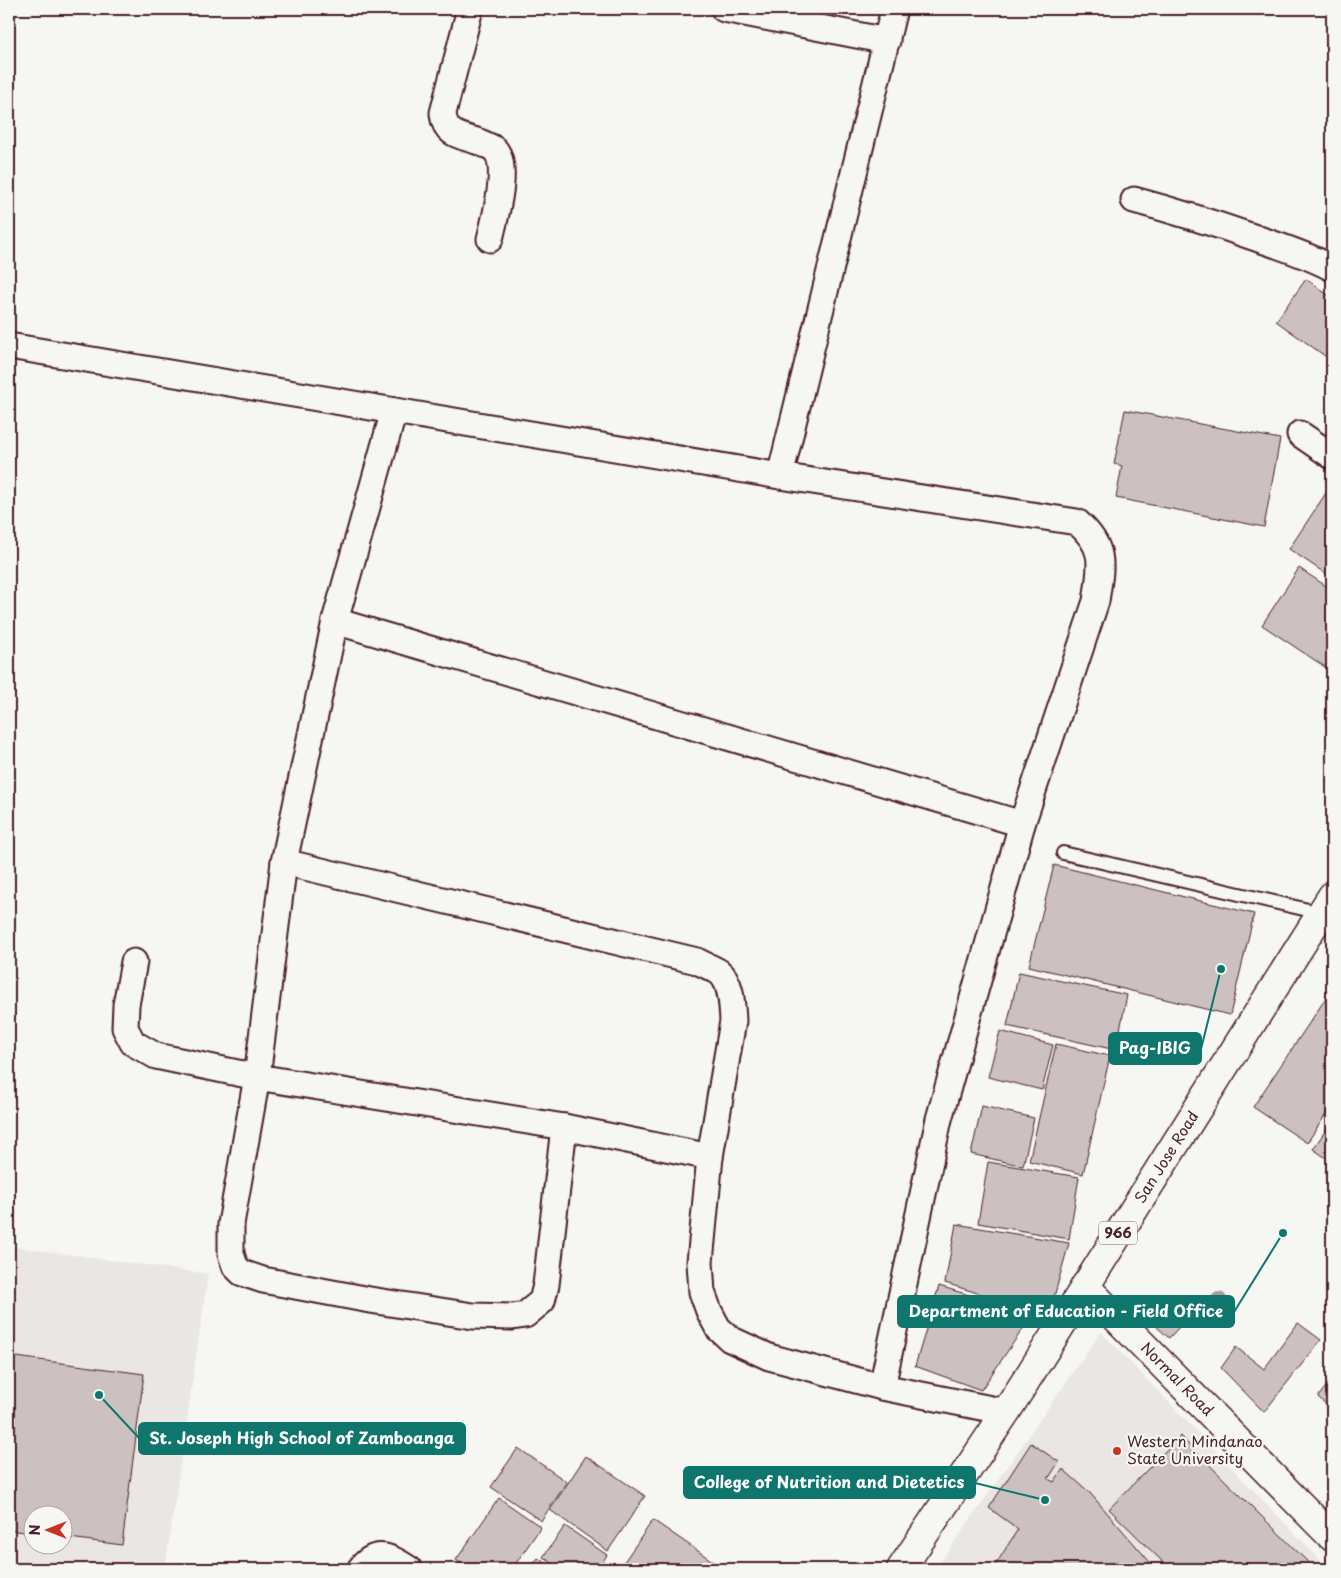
<svg xmlns="http://www.w3.org/2000/svg" width="1341" height="1578" font-family="'Playpen Sans',sans-serif">
  <style>
    .built { fill: #e9e6e3; fill-rule: evenodd }
    .building { fill: #ccc1c0; stroke: #4a1f2b }
    .lines { fill: none; stroke-linecap: round; stroke-linejoin: round }
    .service-casing { stroke: #4a1f2b; stroke-width: 16 }
    .minor-casing { stroke: #4a1f2b; stroke-width: 29 }
    .tertiary-casing { stroke: #4a1f2b; stroke-width: 31 }
    .primary-casing { stroke: #4a1f2b; stroke-width: 31 }
    .service { stroke: #f6f6f2; stroke-width: 12 }
    .minor { stroke: #f6f6f2; stroke-width: 25 }
    .tertiary { stroke: #f6f6f2; stroke-width: 28 }
    .primary { stroke: #f6f6f2; stroke-width: 28 }
    .tree { fill: #ac999c }
    .poi-dot { fill: #c8321e; stroke: #f6f6f2; stroke-width: 2 }
    .labels { text-anchor: middle; stroke-width: 4.5; stroke-linejoin: round; paint-order: stroke }
    .shield { fill: #f6f6f2; stroke: #7e6067; stroke-width: 1 }
    .shield-label { font-size: 14px; font-weight: bold; fill: #4a1f2b }
    .street-label { font-size: 15px; fill: #4a1f2b; stroke: #f6f6f2 }
    .poi-label { font-size: 15px; fill: #4a1f2b; stroke: #f6f6f2; text-anchor: start }
    .leader { fill: none; stroke: #0f766e; stroke-width: 2 }
    .callout-dot { fill: #0f766e; stroke: #f6f6f2; stroke-width: 2 }
    .callout { fill: #0f766e; stroke: #0f766e; stroke-width: 2 }
    .callout-label { font-size: 16px; text-anchor: middle; font-weight: bold; fill: #fff }
  </style>
  <rect width="100%" height="100%" fill="#f6f6f2"/>
  <filter id="ink" filterUnits="userSpaceOnUse"><feTurbulence type="fractalNoise" baseFrequency=".02" numOctaves="2"/><feDisplacementMap in="SourceGraphic" scale="10" xChannelSelector="R" yChannelSelector="G"/><feConvolveMatrix kernelMatrix="1 2 1 2 8 2 1 2 1" color-interpolation-filters="sRGB"/></filter>
  <g filter="url(#ink)">
    <g class="built">
      <path d="M9 1246 208 1274 165 1569H9ZM32 1516H62V1546H32Z"/>
      <path d="M1101 1332 1329 1569H936Z"/>
    </g>
    <g class="building">
      <path d="M1306 279 1332 298V361L1276 321Z"/>
      <path d="M1125 410 1280 439 1264 527 1116 498 1122 466 1114 464Z"/>
      <path d="M1332 484V578L1289 549Z"/>
      <path d="M1299 568 1332 590V657L1325 667 1262 625Z"/>
      <path d="M1054 865 1254 914 1230 1015 1029 966Z"/>
      <path d="M1019 972 1127 995 1116 1050 1007 1026Z"/>
      <path d="M1328 995 1332 998V1105L1307 1143 1253 1107Z"/>
      <path d="M1000 1031 1053 1045 1042 1090 988 1077Z"/>
      <path d="M1056 1044 1110 1056 1083 1174 1029 1161Z"/>
      <path d="M982 1106 1034 1118 1023 1166 971 1154Z"/>
      <path d="M1332 1121V1162L1313 1149Z"/>
      <path d="M988 1162 1079 1177 1069 1239 978 1223Z"/>
      <path d="M956 1224 1069 1243 1049 1315 945 1283Z"/>
      <path d="M939 1286 1033 1314 981 1390 915 1366Z"/>
      <path d="M1155 1300 1181 1325 1169 1338 1143 1314Z"/>
      <path d="M1298 1323 1321 1340 1264 1412 1221 1368 1236 1347 1264 1369Z"/>
      <path d="M9 1356 144 1374 122 1545 62 1537V1516H32V1533L9 1530Z"/>
      <path d="M1332 1379V1410L1318 1397Z"/>
      <path d="M1180 1436 1315 1569H1170L1109 1509Z"/>
      <path d="M1031 1443 1059 1462 1048 1479 1054 1482 1063 1469 1089 1492 1156 1569H993L1018 1529 989 1508Z"/>
      <path d="M518 1448 567 1482 541 1521 491 1487Z"/>
      <path d="M586 1456 645 1496 608 1551 550 1510Z"/>
      <path d="M499 1498 541 1527 512 1569H469L456 1560Z"/>
      <path d="M653 1520 724 1569H619Z"/>
      <path d="M565 1526 607 1555 598 1569H561L543 1557Z"/>
      <path d="M538 1558 555 1569H530Z"/>
    </g>
    <g class="lines">
      <defs>
        <path id="service" d="M1063 853 1321 913"/>
        <g id="minor">
          <path d="M470 9 443 113C445 140 468 135 486 145 489 146 494 148 496 151 509 169 495 218 490 239"/>
          <path d="M724 9 887 41"/>
          <path d="M1134 200C1175 211 1216 224 1256 238 1282 247 1308 255 1332 268"/>
          <path d="M9 346 780 476 1077 522C1107 548 1101 566 1096 601L1022 824 939 1119 882 1387"/>
          <path d="M394 411 335 621 284 862 257 1077 231 1224V1254L235 1266 242 1273 263 1280 370 1300 473 1316 512 1317 525 1315 542 1301 546 1285 564 1127"/>
          <path d="M1300 434 1332 456"/>
          <path d="M780 476 894 9"/>
          <path d="M335 621 1022 824"/>
          <path d="M284 862 697 961C704 965 713 968 719 972 732 982 732 1006 733 1021L710 1157 700 1262 702 1292 709 1311 718 1328 730 1339 769 1357 882 1387 1006 1412"/>
          <path d="M134 962 126 1005 125 1028 133 1043 156 1056 257 1077 564 1127 710 1157"/>
          <path d="M360 1569C376 1548 390 1557 409 1569"/>
        </g>
        <g id="tertiary">
          <path id="s1" d="M1085 1286 1332 1537"/>
        </g>
        <g id="primary">
          <path id="s2" d="M901 1569 1006 1412 1332 896"/>
        </g>
      </defs>
      <use href="#service" class="service-casing"/>
      <use href="#minor" class="minor-casing"/>
      <use href="#tertiary" class="tertiary-casing"/>
      <use href="#primary" class="primary-casing"/>
      <use href="#service" class="service"/>
      <use href="#minor" class="minor"/>
      <use href="#tertiary" class="tertiary"/>
      <use href="#primary" class="primary"/>
    </g>
    <circle class="tree" cx="1219" cy="1300" r="8"/>
  </g>
  <circle class="poi-dot" cx="1117" cy="1451" r="5"/>
  <g class="labels">
    <rect class="shield" x="1099" y="1221.5" width="38" height="23" rx="4"/>
    <g class="shield-label">
      <text x="1118" y="1238">966</text>
    </g>
    <g class="street-label">
      <text dy="5" stroke="none"><textPath href="#s2" startOffset="490">San Jose Road</textPath></text>
      <text dy="5" stroke="none"><textPath href="#s1" startOffset="131">Normal Road</textPath></text>
    </g>
    <g class="poi-label">
      <text x="1127" y="1447">Western Mindanao<tspan x="1127" dy="17">State University</tspan></text>
    </g>
  </g>
  <path class="leader" d="M1221 969L1201 1049M1283 1233L1234 1312M99 1395L139 1438M1045 1500L975 1483"/>
  <g class="callout-dot">
    <circle cx="1221" cy="969" r="5"/>
    <circle cx="1283" cy="1233" r="5"/>
    <circle cx="99" cy="1395" r="5"/>
    <circle cx="1045" cy="1500" r="5"/>
  </g>
  <g class="callout">
    <rect x="1109" y="1033" width="92" height="31" rx="5"/>
    <rect x="898" y="1296" width="336" height="31" rx="5"/>
    <rect x="139" y="1423" width="326" height="31" rx="5"/>
    <rect x="684" y="1467" width="291" height="31" rx="5"/>
  </g>
  <g class="callout-label">
    <text x="1155" y="1054">Pag-IBIG</text>
    <text x="1066" y="1317">Department of Education - Field Office</text>
    <text x="302" y="1444">St. Joseph High School of Zamboanga</text>
    <text x="829" y="1488">College of Nutrition and Dietetics</text>
  </g>
  <rect width="1341" height="1578" fill="none" stroke="#f6f6f2" stroke-width="30"/>
  <rect x="15" y="15" width="1311" height="1548" fill="none" stroke="#4a1f2b" stroke-width="2" filter="url(#ink)"/>
  <g transform="translate(48 1530) rotate(270)"><circle r="24" fill="#f6f6f2" stroke="#b1a0a2"/>
  <path d="M0-4L9 19L0 12L-9 19Z" fill="#c8321e"/>
  <text y="-8" font-size="14" font-weight="bold" text-anchor="middle" fill="#4a1f2b">N</text>
  </g>
</svg>
